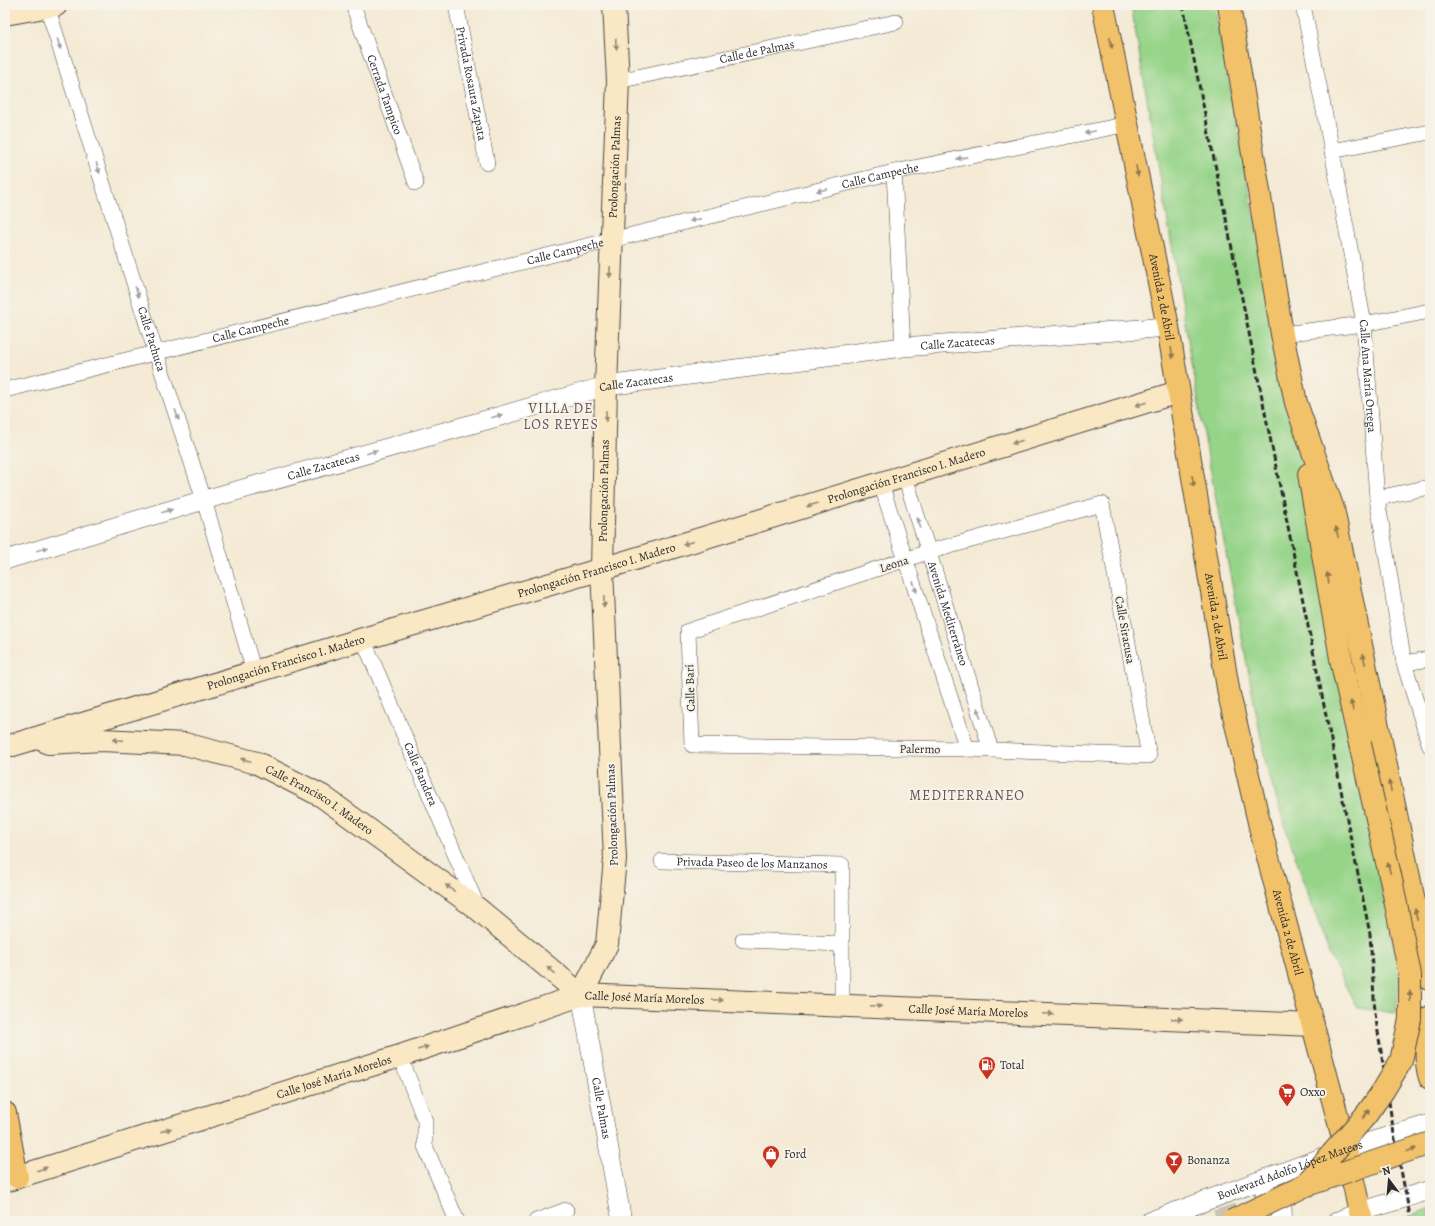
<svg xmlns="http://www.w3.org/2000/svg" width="1435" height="1226" font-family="Alegreya,serif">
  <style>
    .green { fill: #96d489; stroke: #60805a }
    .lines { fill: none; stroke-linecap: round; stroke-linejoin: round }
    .primary-tunnel { stroke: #ccc4b3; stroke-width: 22; stroke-dasharray: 22 11; stroke-linecap: butt }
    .minor-casing { stroke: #494844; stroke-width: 16 }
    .tertiary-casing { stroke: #494844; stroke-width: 20 }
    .secondary-casing { stroke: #494844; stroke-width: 24 }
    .primary-casing { stroke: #494844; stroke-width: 24 }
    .minor { stroke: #fff; stroke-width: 15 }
    .tertiary { stroke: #fff; stroke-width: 19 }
    .secondary { stroke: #fae7c3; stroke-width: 22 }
    .primary { stroke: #f2c26a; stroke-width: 22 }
    .rail { stroke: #2b2b2b; stroke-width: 3; stroke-dasharray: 6 3; stroke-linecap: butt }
    .primary-bridge-casing { stroke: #494844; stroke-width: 24; stroke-linecap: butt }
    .primary-bridge { stroke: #f2c26a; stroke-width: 22 }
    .oneway { fill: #8e764a }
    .oneway2 { fill: #a0a0a0 }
    .oneway3 { fill: #928977 }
    .labels { text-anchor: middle; stroke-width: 4; stroke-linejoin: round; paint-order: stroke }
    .street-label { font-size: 12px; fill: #2b2b2b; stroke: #f7f3e8 }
    .poi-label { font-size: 12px; fill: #2b2b2b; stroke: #f7f3e8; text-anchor: start }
    .quarter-label { font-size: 14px; letter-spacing: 1px; fill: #6a525b; stroke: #f7f3e8 }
  </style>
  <rect width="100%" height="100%" fill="#f7f3e8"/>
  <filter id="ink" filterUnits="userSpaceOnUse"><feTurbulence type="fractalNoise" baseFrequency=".025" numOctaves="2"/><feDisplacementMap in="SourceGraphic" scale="8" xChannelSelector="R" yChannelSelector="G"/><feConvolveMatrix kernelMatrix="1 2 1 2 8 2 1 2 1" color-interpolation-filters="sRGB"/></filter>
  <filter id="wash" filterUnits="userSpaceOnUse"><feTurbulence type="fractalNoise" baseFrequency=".012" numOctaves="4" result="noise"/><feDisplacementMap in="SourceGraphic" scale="16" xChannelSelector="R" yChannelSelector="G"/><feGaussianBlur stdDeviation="0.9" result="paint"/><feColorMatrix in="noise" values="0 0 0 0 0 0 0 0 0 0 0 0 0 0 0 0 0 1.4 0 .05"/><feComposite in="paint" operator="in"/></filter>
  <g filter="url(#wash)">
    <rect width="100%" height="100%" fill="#f4ead5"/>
    <g class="green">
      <path d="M1131 5H1214L1273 315 1311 492 1399 979 1396 1013 1357 1008 1329 954 1288 835 1266 765 1207 452Z"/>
      <path d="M1430 1208V1221H1397Z"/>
    </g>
  </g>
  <g filter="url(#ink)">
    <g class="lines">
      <path class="primary-tunnel" d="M1217 1221 1249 1210"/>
      <defs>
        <g id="minor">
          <path id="s1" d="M353 5 416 183"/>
          <path id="s2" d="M456 5 487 163"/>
          <path id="s3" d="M1303 5 1332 151 1364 324 1377 498 1404 663 1430 746"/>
          <path id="s4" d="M47 6 156 353 204 500 254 672"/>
          <path id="s5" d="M618 81 896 22"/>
          <path d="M1332 151 1430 132"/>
          <path d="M894 172 903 347"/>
          <path d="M1282 334 1364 324 1430 311"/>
          <path id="s6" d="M5 390 611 240 894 172 1128 124"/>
          <path id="s7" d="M905 477 991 750"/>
          <path d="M881 484 967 749"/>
          <path d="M1377 498 1430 487"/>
          <path d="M1102 504 1149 756 967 749 692 745 688 631 928 552Z"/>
          <path id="s8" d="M363 639 478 908"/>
          <path d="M1404 663 1430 659"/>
          <path id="s9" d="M662 861 842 865V1005"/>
          <path d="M743 940 842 944"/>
          <path d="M400 1056 425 1121V1146L457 1221"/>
          <path d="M536 1221 566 1210"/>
        </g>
        <g id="tertiary">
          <path id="s10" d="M5 560 204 500 606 386 903 347 1168 327"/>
          <path id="s11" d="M581 995 622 1221"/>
          <path d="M1265 1194 1277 1196C1281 1204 1285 1212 1280 1221"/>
          <path id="s12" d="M1151 1221 1346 1149 1430 1124"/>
          <path d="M1338 1221 1360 1212 1430 1190"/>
        </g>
        <g id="secondary">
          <path d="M5 14 56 5"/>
          <path id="s13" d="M48 743 102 740 185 744 257 763 322 796 478 909 581 995"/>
          <path id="s14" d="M13 745 363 639 602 569 1178 392"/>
          <path id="s15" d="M581 995 607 944 615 859 602 569 606 386 618 81 614 5"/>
          <path id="s16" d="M5 1181 400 1056 581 995 1313 1025"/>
        </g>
        <g id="primary">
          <path id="s17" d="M1103 5 1168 327 1229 694 1262 835 1346 1149 1362 1221"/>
          <path d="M1229 5 1282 334 1296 403 1333 509 1430 979"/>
          <path d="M1309 474 1342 664 1360 744"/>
          <path d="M1430 1017C1427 1037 1424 1059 1430 1078"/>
          <path d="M5 1113 17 1177"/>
        </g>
      </defs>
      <use href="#minor" class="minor-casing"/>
      <use href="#tertiary" class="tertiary-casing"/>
      <use href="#secondary" class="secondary-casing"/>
      <use href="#primary" class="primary-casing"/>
      <use href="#minor" class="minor"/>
      <use href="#tertiary" class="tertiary"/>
      <use href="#secondary" class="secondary"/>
      <use href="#primary" class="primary"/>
      <path class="rail" d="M1183 5 1370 934 1375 1013 1394 1134 1411 1221"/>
      <defs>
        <g id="primary-bridge">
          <path d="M1304 1186 1366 1115 1383 1091 1401 1061 1410 1019V975L1392 884 1360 744"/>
          <path d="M1232 1221 1304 1186 1430 1143"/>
        </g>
      </defs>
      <use href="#primary-bridge" class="primary-bridge-casing"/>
      <use href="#primary-bridge" class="primary-bridge"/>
    </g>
    <defs><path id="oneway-solid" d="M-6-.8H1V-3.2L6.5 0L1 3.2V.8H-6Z"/></defs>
    <g class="oneway">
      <use href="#oneway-solid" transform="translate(1111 43) rotate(78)"/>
      <use href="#oneway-solid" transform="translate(1137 171) rotate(79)"/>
      <use href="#oneway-solid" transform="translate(1172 353) rotate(81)"/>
      <use href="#oneway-solid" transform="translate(1193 481) rotate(81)"/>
      <use href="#oneway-solid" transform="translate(1337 532) rotate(-102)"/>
      <use href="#oneway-solid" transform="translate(1328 578) rotate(-100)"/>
      <use href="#oneway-solid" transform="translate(1364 659) rotate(-102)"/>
      <use href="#oneway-solid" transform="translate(1352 706) rotate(-103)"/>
      <use href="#oneway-solid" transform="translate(1390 786) rotate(-102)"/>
      <use href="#oneway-solid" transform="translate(1389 868) rotate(-103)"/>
      <use href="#oneway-solid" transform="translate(1416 914) rotate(-102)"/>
      <use href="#oneway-solid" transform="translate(1410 996) rotate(-90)"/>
      <use href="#oneway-solid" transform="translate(1366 1114) rotate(-52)"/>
      <use href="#oneway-solid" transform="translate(1411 1150) rotate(-19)"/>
    </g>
    <g class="oneway2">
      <use href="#oneway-solid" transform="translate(59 44) rotate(73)"/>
      <use href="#oneway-solid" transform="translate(1090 132) rotate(168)"/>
      <use href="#oneway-solid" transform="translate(962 158) rotate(168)"/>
      <use href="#oneway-solid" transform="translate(98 168) rotate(73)"/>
      <use href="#oneway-solid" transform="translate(822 190) rotate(167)"/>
      <use href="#oneway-solid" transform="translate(695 220) rotate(167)"/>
      <use href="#oneway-solid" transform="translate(137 292) rotate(73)"/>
      <use href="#oneway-solid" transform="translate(177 415) rotate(72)"/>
      <use href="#oneway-solid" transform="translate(497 416) rotate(-16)"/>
      <use href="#oneway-solid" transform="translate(372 452) rotate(-16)"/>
      <use href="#oneway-solid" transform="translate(167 511) rotate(-17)"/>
      <use href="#oneway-solid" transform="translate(919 523) rotate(-108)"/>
      <use href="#oneway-solid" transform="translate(42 549) rotate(-17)"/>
      <use href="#oneway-solid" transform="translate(915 587) rotate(72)"/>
      <use href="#oneway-solid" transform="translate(979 713) rotate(-108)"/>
    </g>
    <g class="oneway3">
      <use href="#oneway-solid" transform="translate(616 44) rotate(87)"/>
      <use href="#oneway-solid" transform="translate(610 272) rotate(92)"/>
      <use href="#oneway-solid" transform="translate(1141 404) rotate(163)"/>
      <use href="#oneway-solid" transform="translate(606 416) rotate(91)"/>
      <use href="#oneway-solid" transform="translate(1017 442) rotate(163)"/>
      <use href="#oneway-solid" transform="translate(812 505) rotate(163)"/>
      <use href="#oneway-solid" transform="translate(688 543) rotate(163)"/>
      <use href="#oneway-solid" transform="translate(604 602) rotate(88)"/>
      <use href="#oneway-solid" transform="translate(118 740) rotate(-177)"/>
      <use href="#oneway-solid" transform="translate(246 760) rotate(-165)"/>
      <use href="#oneway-solid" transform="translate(450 888) rotate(-144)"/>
      <use href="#oneway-solid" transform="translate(551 970) rotate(-140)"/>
      <use href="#oneway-solid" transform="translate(718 1000) rotate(2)"/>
      <use href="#oneway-solid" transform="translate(876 1006) rotate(2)"/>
      <use href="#oneway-solid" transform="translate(1048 1014) rotate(2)"/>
      <use href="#oneway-solid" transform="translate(1177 1019) rotate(2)"/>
      <use href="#oneway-solid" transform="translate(423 1048) rotate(-19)"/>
      <use href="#oneway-solid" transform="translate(166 1130) rotate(-18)"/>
      <use href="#oneway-solid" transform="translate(42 1169) rotate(-18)"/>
    </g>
  </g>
  <defs>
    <symbol id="fuel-pin" viewBox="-11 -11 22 30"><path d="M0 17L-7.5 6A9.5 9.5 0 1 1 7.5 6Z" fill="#c8321e" stroke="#f7f3e8"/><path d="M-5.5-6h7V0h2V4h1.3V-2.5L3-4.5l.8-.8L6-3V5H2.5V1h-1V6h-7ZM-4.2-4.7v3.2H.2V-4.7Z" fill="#fff"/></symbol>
    <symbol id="supermarket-pin" viewBox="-11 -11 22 30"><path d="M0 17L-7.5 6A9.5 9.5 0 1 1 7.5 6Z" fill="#c8321e" stroke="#f7f3e8"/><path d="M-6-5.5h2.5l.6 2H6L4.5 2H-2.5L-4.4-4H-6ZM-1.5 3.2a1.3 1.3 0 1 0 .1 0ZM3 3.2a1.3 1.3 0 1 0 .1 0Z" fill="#fff"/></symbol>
    <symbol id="shop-pin" viewBox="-11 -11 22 30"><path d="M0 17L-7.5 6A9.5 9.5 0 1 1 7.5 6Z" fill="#c8321e" stroke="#f7f3e8"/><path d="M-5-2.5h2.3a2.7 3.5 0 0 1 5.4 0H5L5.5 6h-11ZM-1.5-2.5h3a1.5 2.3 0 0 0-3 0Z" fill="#fff"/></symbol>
    <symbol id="bar-pin" viewBox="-11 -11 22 30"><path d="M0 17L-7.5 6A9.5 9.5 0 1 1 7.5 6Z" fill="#c8321e" stroke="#f7f3e8"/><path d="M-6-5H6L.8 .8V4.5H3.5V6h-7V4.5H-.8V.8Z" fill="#fff"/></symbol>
  </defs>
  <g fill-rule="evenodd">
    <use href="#fuel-pin" x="977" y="1055" width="20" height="27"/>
    <use href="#supermarket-pin" x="1277" y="1082" width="20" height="27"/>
    <use href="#shop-pin" x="761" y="1144" width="20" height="27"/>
    <use href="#bar-pin" x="1164" y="1150" width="20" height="27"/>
  </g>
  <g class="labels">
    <g class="street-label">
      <text dy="4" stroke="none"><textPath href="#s5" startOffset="142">Calle de Palmas</textPath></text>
      <text dy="4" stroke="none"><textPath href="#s2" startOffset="80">Privada Rosaura Zapata</textPath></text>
      <text dy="4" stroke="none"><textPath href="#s1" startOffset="95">Cerrada Tampico</textPath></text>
      <text dy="4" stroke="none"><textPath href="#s15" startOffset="835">Prolongación Palmas</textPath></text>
      <text dy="4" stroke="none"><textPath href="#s6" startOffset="901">Calle Campeche</textPath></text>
      <text dy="4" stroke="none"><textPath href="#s6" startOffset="577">Calle Campeche</textPath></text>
      <text dy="4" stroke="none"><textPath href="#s17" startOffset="298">Avenida 2 de Abril</textPath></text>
      <text dy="4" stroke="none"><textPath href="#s6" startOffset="253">Calle Campeche</textPath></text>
      <text dy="4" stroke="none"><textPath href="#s4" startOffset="349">Calle Pachuca</textPath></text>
      <text dy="4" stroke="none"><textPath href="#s10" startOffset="980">Calle Zacatecas</textPath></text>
      <text dy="4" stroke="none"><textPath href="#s3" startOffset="377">Calle Ana María Ortega</textPath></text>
      <text dy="4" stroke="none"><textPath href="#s10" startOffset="656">Calle Zacatecas</textPath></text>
      <text dy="4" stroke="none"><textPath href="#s10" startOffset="332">Calle Zacatecas</textPath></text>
      <text dy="4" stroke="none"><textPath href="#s14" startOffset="933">Prolongación Francisco I. Madero</textPath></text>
      <text dy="4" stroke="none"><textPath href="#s15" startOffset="511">Prolongación Palmas</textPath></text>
      <text transform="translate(894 564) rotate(-18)" y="4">Leona</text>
      <text dy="4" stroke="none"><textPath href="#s14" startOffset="609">Prolongación Francisco I. Madero</textPath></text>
      <text dy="4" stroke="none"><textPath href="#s7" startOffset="143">Avenida Mediterráneo</textPath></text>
      <text dy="4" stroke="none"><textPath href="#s17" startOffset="622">Avenida 2 de Abril</textPath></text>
      <text transform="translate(1125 630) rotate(80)" y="4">Calle Siracusa</text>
      <text dy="4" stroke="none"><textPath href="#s14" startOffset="285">Prolongación Francisco I. Madero</textPath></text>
      <text transform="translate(690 688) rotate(-92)" y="4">Calle Barí</text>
      <text transform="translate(920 749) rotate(1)" y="4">Palermo</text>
      <text dy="4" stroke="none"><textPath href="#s8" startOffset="147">Calle Bandera</textPath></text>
      <text dy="4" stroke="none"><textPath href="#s13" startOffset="284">Calle Francisco I. Madero</textPath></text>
      <text transform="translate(612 815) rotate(-92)" y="4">Prolongación Palmas</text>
      <text dy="4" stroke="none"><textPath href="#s9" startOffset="90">Privada Paseo de los Manzanos</textPath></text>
      <text dy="4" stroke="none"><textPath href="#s17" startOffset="946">Avenida 2 de Abril</textPath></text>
      <text dy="4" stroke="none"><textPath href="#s16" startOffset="669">Calle José María Morelos</textPath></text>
      <text dy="4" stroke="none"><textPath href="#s16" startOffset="993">Calle José María Morelos</textPath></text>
      <text dy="4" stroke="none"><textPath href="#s16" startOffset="345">Calle José María Morelos</textPath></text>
      <text dy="4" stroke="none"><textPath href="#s11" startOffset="115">Calle Palmas</textPath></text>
      <text dy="4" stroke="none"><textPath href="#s12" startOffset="148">Boulevard Adolfo López Mateos</textPath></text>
    </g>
    <g class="poi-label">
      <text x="1000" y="1069">Total</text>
      <text x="1300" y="1096">Oxxo</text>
      <text x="784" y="1158">Ford</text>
      <text x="1187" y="1164">Bonanza</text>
    </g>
    <g class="quarter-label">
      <text x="561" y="413">VILLA DE<tspan x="561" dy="16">LOS REYES</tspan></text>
      <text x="967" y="800">MEDITERRANEO</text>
    </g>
  </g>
  <rect width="1435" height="1226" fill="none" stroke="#f7f3e8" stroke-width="20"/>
  <g transform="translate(1389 1180) rotate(344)" stroke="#f7f3e8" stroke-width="3" paint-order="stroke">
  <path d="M0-3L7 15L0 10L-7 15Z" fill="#2b2b2b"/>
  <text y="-6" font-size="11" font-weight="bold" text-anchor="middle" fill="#2b2b2b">N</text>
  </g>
</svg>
